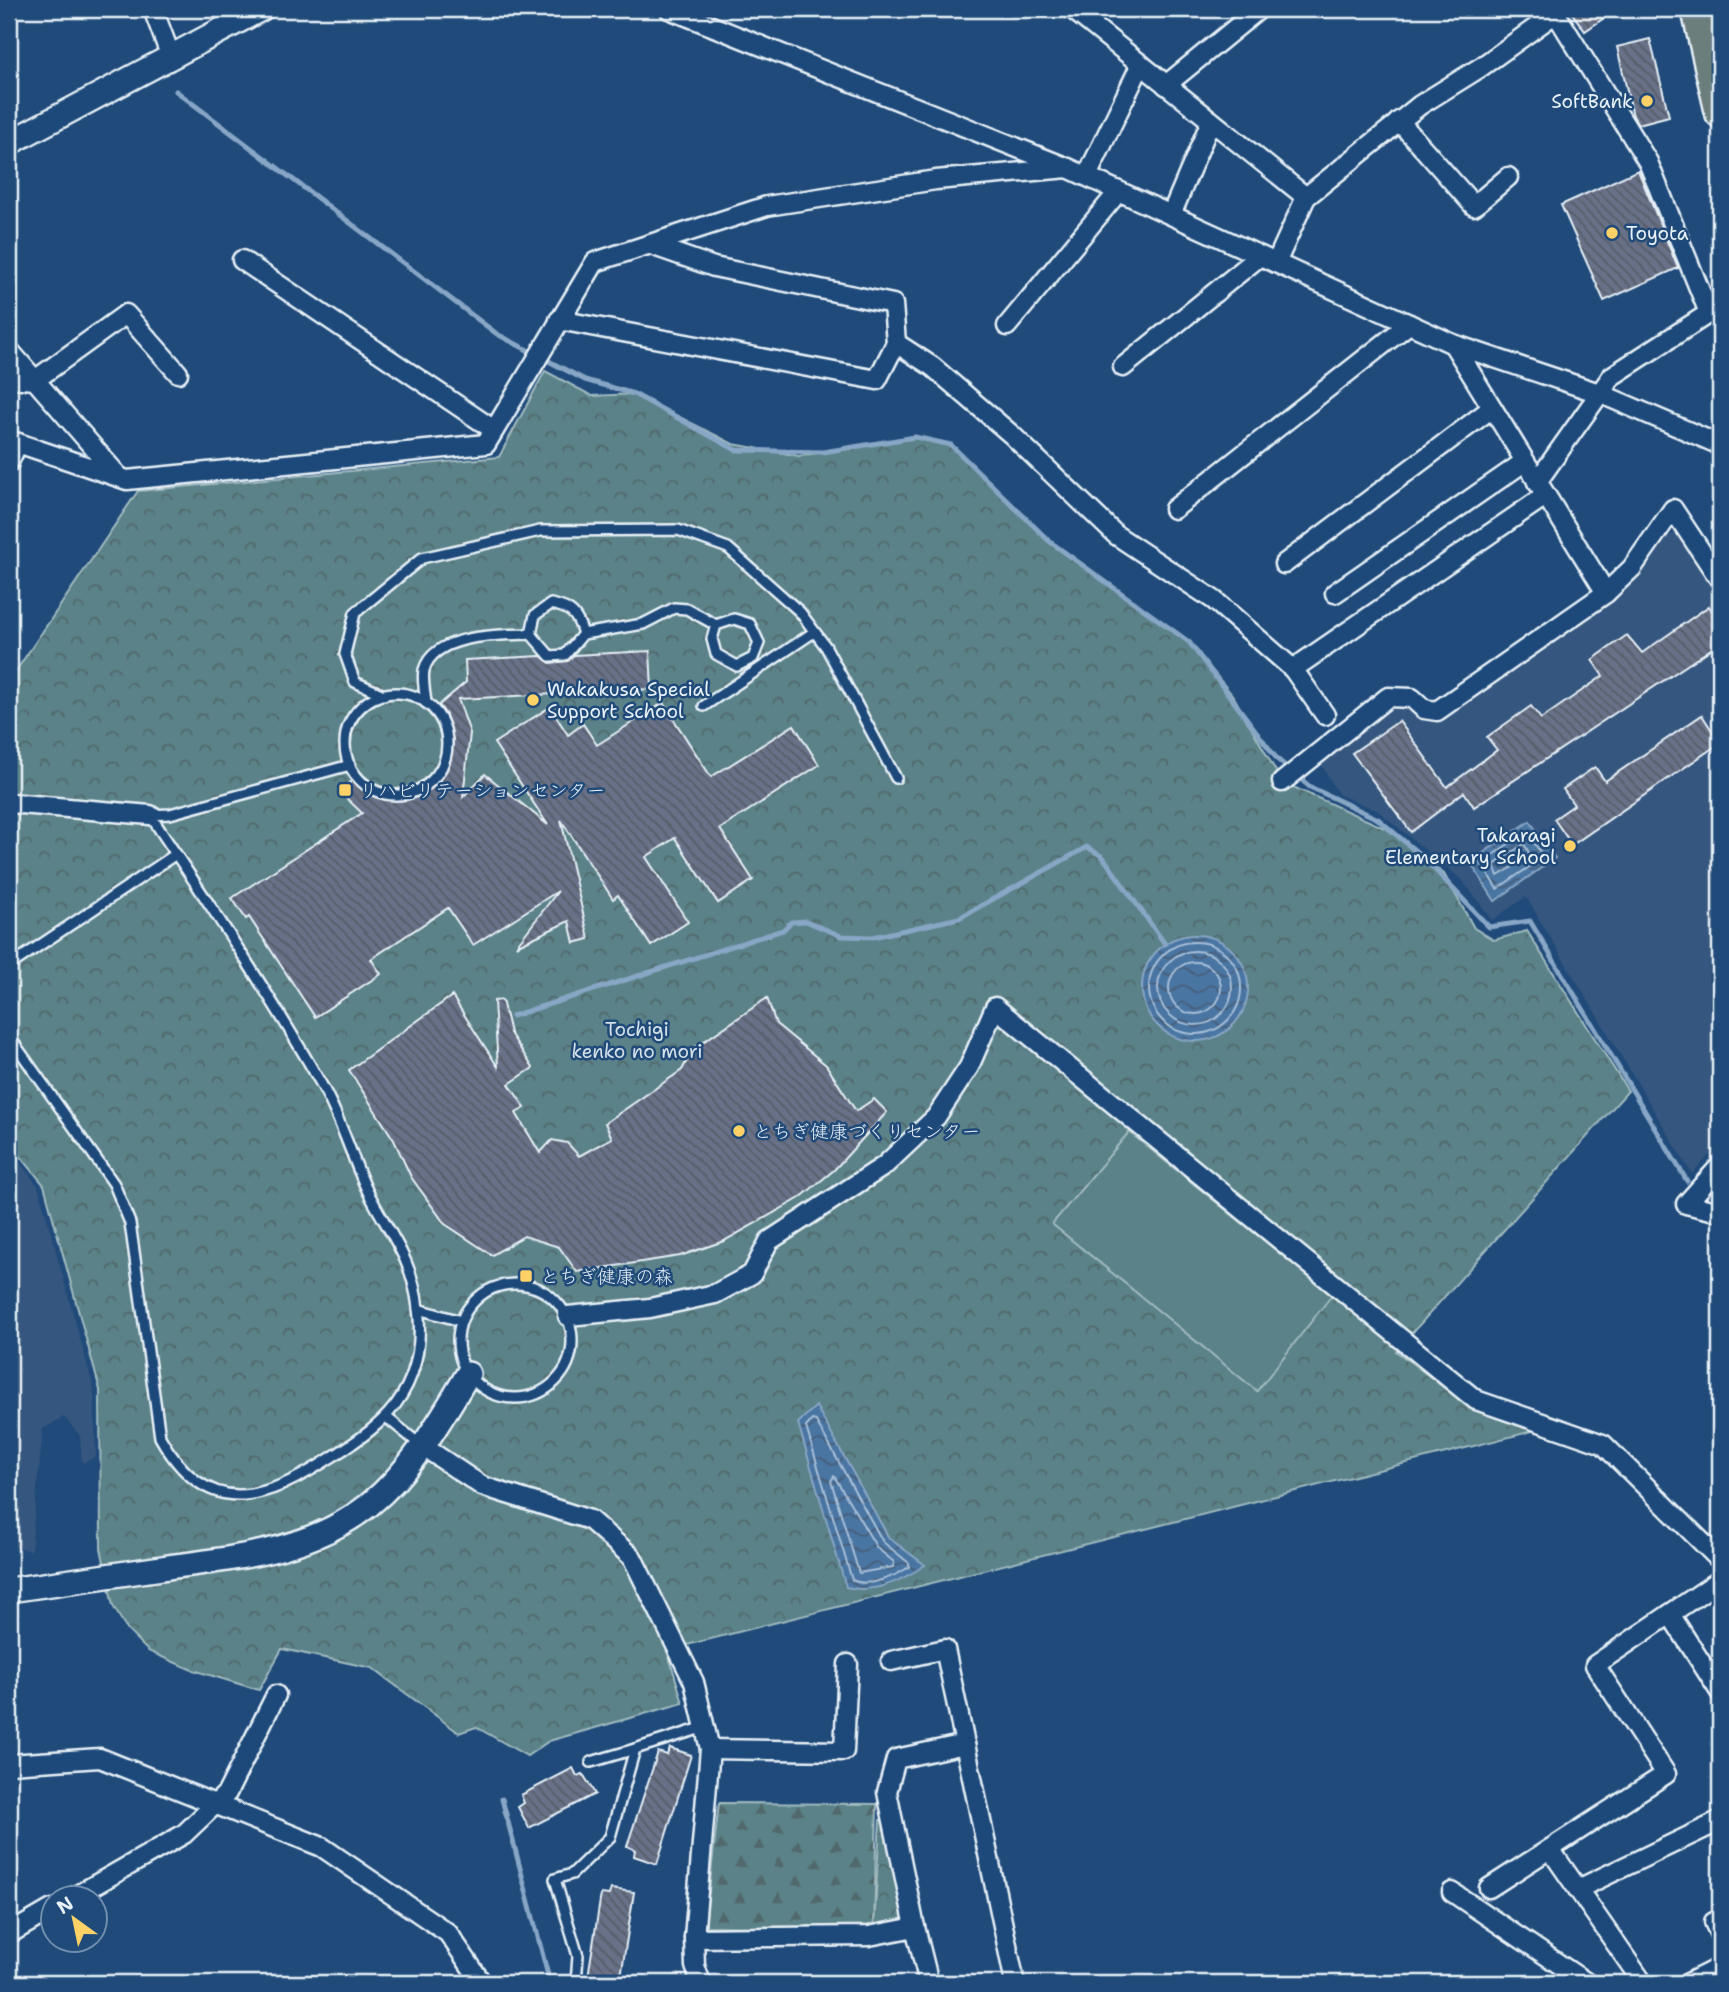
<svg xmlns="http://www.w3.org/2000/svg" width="1729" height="1992" font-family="'Shantell Sans','Klee One',sans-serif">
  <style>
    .built { fill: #35567e }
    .forest { fill: url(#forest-firs); stroke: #a1bac0; stroke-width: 2 }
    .park { fill: url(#park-crowns); stroke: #a1bac0; stroke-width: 2 }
    .garden { fill: #5a8288; stroke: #a1bac0; stroke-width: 2 }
    .water { fill: url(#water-waves); stroke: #88a6c5; stroke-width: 2 }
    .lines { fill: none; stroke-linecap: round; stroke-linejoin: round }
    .shore { stroke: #a8bfd6; stroke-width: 2 }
    .stream { stroke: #88a6c5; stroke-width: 5 }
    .building { fill: url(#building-back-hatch); stroke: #e8f1f8; stroke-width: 2 }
    .service-casing { stroke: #e8f1f8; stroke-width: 14 }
    .minor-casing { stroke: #e8f1f8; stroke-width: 23 }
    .tertiary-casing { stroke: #e8f1f8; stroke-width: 28 }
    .primary-casing { stroke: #e8f1f8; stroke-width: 33 }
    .service { stroke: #1f4a7a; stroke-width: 9 }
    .minor { stroke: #1f4a7a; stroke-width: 18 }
    .tertiary { stroke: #1f4a7a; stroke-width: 23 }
    .primary { stroke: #6c7e7c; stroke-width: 28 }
    .poi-dot { fill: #ffd166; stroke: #1f4a7a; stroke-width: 2.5 }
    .labels { text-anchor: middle; stroke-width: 5; stroke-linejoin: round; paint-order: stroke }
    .poi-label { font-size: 19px; fill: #e8f1f8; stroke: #1f4a7a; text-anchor: start }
    .park-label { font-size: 19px; fill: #d3e0e7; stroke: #1f4a7a }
  </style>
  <defs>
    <pattern id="forest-firs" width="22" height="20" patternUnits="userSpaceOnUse" patternTransform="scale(1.75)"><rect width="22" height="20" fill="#5a8288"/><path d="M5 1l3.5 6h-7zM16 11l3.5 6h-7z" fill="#51686c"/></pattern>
    <pattern id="park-crowns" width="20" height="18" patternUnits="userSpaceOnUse" patternTransform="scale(1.75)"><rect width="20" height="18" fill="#5a8288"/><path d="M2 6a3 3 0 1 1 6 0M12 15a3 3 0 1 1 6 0" fill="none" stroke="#51686c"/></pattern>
    <pattern id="water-waves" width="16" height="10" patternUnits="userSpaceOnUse" patternTransform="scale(1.75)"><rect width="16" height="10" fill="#4874a3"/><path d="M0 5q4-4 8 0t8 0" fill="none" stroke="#475e76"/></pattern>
    <pattern id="building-back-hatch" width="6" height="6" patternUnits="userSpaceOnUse" patternTransform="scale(1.75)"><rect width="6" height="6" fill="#677187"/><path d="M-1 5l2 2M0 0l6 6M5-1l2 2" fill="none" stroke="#565c68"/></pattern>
  </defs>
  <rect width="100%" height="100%" fill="#1f4a7a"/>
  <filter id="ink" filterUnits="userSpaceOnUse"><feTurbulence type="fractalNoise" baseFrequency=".0143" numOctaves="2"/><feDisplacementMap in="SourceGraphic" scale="14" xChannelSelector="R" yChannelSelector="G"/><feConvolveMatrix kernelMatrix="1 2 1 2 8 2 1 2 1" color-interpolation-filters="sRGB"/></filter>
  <g filter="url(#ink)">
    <g class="built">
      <path d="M1675 532 1720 600V1143L1692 1174 1526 897 1492 920 1463 881 1378 811 1338 794 1320 762 1387 707 1403 706 1416 712 1424 721H1439L1640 576 1661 542Z"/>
      <path d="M9 1148 38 1186 94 1389 96 1457 82 1463 80 1436 64 1417 43 1429 31 1551 9 1545Z"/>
    </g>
    <path class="forest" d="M719 1803 877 1804 874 1929 705 1926Z"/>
    <g class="park">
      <path d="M545 371 592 396 634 394 733 444 799 456 915 437 951 445 1049 541 1189 642 1234 697 1282 782 1387 829 1444 874 1474 928 1494 940 1527 931 1628 1091 1396 1351 1474 1410 1537 1430 667 1650 683 1703 549 1741 527 1756 476 1727 459 1733 372 1668 282 1649 259 1690 190 1669 148 1651 128 1631 113 1606 101 1548 100 1390 44 1185 9 1142V681L138 491 499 457Z"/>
      <path d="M880 1820H885L908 1914 901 1926 874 1929Z"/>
    </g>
    <path class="garden" d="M1129 1132 1332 1295 1257 1391 1052 1224Z"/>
    <g class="water">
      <path d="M1530 821 1555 858 1495 901 1470 862Z"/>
      <circle cx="1195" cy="988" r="53"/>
      <path d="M816 1406 889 1538 925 1565C901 1581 875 1594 846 1587L798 1423Z"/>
    </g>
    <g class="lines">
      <g class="shore">
        <path d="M1526 832 1544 857 1497 889 1481 863Z"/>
        <path d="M1524 844 1531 856 1498 876 1494 865Z"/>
        <circle cx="1195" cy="988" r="46"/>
        <circle cx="1195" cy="988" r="37"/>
        <circle cx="1195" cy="988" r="26"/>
        <path d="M812 1420 816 1421 883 1542 909 1563V1567C894 1577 868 1588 852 1580L806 1427Z"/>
        <path d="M834 1476 877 1548 894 1562 893 1567 859 1573 831 1481Z"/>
      </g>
      <g class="stream">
        <path d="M176 91 497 334 585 380 634 394 736 450 823 452 915 437 951 445 1049 541 1189 642 1277 759 1310 787 1378 819 1426 860 1489 927 1530 921 1687 1181"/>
        <path d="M512 1016 783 930 791 922 806 921 841 936 873 937 959 918 1087 847 1103 857 1165 944"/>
        <path d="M1713 1186 1720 1181"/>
        <path d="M502 1799 550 1983"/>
      </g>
    </g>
    <g class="building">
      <path d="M1569 9H1617L1585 31Z"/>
      <path d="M1650 39 1669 116 1638 124 1633 116 1617 47Z"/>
      <path d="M1638 170 1678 268 1604 301 1561 205Z"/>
      <path d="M1709 606 1720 623V643L1474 807 1464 792 1411 832 1352 753 1399 721 1447 787 1497 750 1487 737 1531 706 1541 719 1603 676 1592 660 1627 635 1642 653Z"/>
      <path d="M650 651 652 689 458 699 470 733 463 797 485 774 548 825 494 743 550 707 568 735 583 724 597 745 663 703 711 777 794 725 819 765 720 829 753 880 718 903 675 838 646 857 688 922 651 946 618 895 613 899 561 820 589 939 574 943 569 921 516 946 558 891 473 945 448 908 371 959 381 974 315 1017 249 917 246 919 232 898 362 813 340 792 353 780 374 795 386 799 411 797 434 785 449 765 453 740 446 715 439 705 466 682 465 660 541 656 550 663 568 661 574 655Z"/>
      <path d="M1702 715 1720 743 1572 845 1554 819 1574 805 1563 789 1595 767 1605 781Z"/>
      <path d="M452 996 498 1067 494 1001 502 1000 510 1033 533 1068 509 1084 525 1108 516 1113 540 1153 552 1140 567 1143 579 1156 612 1138 605 1123 682 1070 693 1049 767 998 776 1024 826 1065 856 1111 874 1099 887 1112 834 1170 800 1198 724 1241 680 1256 577 1272 559 1247 524 1236 492 1255 445 1224 411 1177 394 1140 349 1070Z"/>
      <path d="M670 1748 691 1755 657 1864 634 1856 635 1850 627 1846 658 1752 667 1755Z"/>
      <path d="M573 1768 577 1776 583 1774 595 1794 529 1828 518 1807 524 1803 521 1795Z"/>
      <path d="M611 1889 634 1892 620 1983H587L601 1894 609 1895Z"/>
    </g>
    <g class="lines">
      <defs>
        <g id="service">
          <path d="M531 634 535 615 551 604C571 608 577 614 583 634"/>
          <circle cx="396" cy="744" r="51"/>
          <path d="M384 695 355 682 345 654 355 613 422 558 540 531 678 530 728 548 800 612 826 647 896 778"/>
          <path d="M426 703C425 693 422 679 424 670 434 633 502 635 531 634L550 656 565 655 583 634 643 624 674 608 687 609 716 625 712 639 716 654 737 666 753 658 759 643 750 624 734 619 716 625"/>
          <path d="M704 706 814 632"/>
          <path d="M150 815 170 814 350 765"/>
          <path d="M9 966 176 854"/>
          <path d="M9 1036 114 1184 130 1223 160 1437C207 1521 265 1501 332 1457 359 1440 386 1422 402 1395 418 1369 422 1337 418 1308 412 1256 388 1233 366 1188 350 1153 340 1116 320 1082 268 991 208 902 150 815"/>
          <circle cx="515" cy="1341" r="57"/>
          <path d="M418 1309 461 1321"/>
          <path d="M386 1417 423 1447"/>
          <path d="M591 1762 635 1749"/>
          <path d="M576 1983 578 1956 555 1879 572 1874 610 1837 635 1749 705 1727"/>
        </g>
        <g id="minor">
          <path d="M153 9 171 57"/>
          <path d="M669 9 1068 168 1453 344 1599 393 1720 445"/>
          <path d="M1072 9 1306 197"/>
          <path d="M1553 9 1648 162 1709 313"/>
          <path d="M1166 85 1259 9"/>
          <path d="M1399 121 1474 206 1508 177"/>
          <path d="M1087 176 1141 64"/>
          <path d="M1171 215 1211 121"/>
          <path d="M242 260 494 430"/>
          <path d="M1276 263 1306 197 1420 105 1481 67 1556 13"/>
          <path d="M559 320 877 380 896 343 893 304 714 267 651 245"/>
          <path d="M1007 326 1119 191"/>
          <path d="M896 343 933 367 1012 435 1116 535 1214 600 1293 669 1325 715"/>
          <path d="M1453 344 1606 593"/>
          <path d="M9 350 119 477"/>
          <path d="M1123 367 1260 256"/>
          <path d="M9 378 35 380 126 314 178 373"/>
          <path d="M9 440 127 480 486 444 595 262 767 206 936 180 1068 168"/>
          <path d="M9 462 18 443"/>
          <path d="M1537 482 1612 376 1720 306"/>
          <path d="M1174 509 1409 324"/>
          <path d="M1284 564 1492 408"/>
          <path d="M1335 593 1524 462"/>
          <path d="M1293 669 1545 496"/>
          <path d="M1282 782 1388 697 1412 698 1424 709 1437 711 1606 593 1632 568 1673 509 1720 580"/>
          <path d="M9 803 150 815"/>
          <path d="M1720 1166 1686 1204 1720 1212"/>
          <path d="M568 1316 650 1308 715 1294 752 1274 769 1241 884 1166 936 1117 969 1067 995 1007 1476 1400 1603 1444 1720 1560"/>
          <path d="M424 1447 482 1486 590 1520 632 1557 694 1682 710 1749 694 1938 695 1966 701 1983"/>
          <path d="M1670 1614 1720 1692"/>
          <path d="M965 1744 1015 1983"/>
          <path d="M710 1749 844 1751 848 1664"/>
          <path d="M9 1764 100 1758 322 1847 448 1933 482 1983"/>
          <path d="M1550 1849 1643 1983"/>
          <path d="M1489 1888 1666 1774 1595 1665 1720 1580"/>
          <path d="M1578 1889 1720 1821"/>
          <path d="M1452 1892 1587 1983"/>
          <path d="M72 1898 184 1834 227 1793 276 1695"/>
          <path d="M1714 1922 1720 1935"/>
          <path d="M915 1927 929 1983"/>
          <path d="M9 1934 52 1909"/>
          <path d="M694 1938 869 1936 915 1927 887 1792 896 1759 965 1744 945 1649 891 1661"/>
          <path d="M1688 1983 1720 1967"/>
        </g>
        <g id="tertiary">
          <path d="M9 143 261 9"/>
          <path d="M9 1590C60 1583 111 1575 162 1568 234 1558 310 1552 369 1505 412 1470 440 1421 468 1374"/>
        </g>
        <path id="primary" d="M1696 9 1720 113"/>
      </defs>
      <use href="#service" class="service-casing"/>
      <use href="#minor" class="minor-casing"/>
      <use href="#tertiary" class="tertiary-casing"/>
      <use href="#primary" class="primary-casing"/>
      <use href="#service" class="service"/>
      <use href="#minor" class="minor"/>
      <use href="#tertiary" class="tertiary"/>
      <use href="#primary" class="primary"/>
    </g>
  </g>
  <g class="poi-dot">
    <circle cx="1647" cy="101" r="7"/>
    <circle cx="1612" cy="233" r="7"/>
    <circle cx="533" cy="700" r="7"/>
    <rect x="338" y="783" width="14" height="14" rx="3.5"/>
    <circle cx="1570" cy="846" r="7"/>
    <circle cx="739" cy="1131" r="7"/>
    <rect x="519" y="1269" width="14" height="14" rx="3.5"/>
  </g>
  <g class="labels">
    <g class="poi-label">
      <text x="1633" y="108" text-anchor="end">SoftBank</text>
      <text x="1626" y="240">Toyota</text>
      <text x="547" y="696">Wakakusa Special<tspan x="547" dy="22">Support School</tspan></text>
      <text x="359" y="797">リハビリテーションセンター</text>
      <text x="1556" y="842" text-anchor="end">Takaragi<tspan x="1556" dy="22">Elementary School</tspan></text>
      <text x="753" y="1138">とちぎ健康づくりセンター</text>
      <text x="540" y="1283">とちぎ健康の森</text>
    </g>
    <g class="park-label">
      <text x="637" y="1036">Tochigi<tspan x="637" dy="22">kenko no mori</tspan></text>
    </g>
  </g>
  <rect width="1729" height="1992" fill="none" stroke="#1f4a7a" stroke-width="35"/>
  <rect x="18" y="18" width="1694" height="1957" fill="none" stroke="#e8f1f8" stroke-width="2.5" filter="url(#ink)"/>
  <g transform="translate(74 1919) rotate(327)"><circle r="33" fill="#1f4a7a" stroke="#6f8dac" stroke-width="2"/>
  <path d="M0-5L12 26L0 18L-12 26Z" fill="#ffd166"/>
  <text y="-10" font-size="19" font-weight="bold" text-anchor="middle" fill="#e8f1f8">N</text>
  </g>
</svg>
